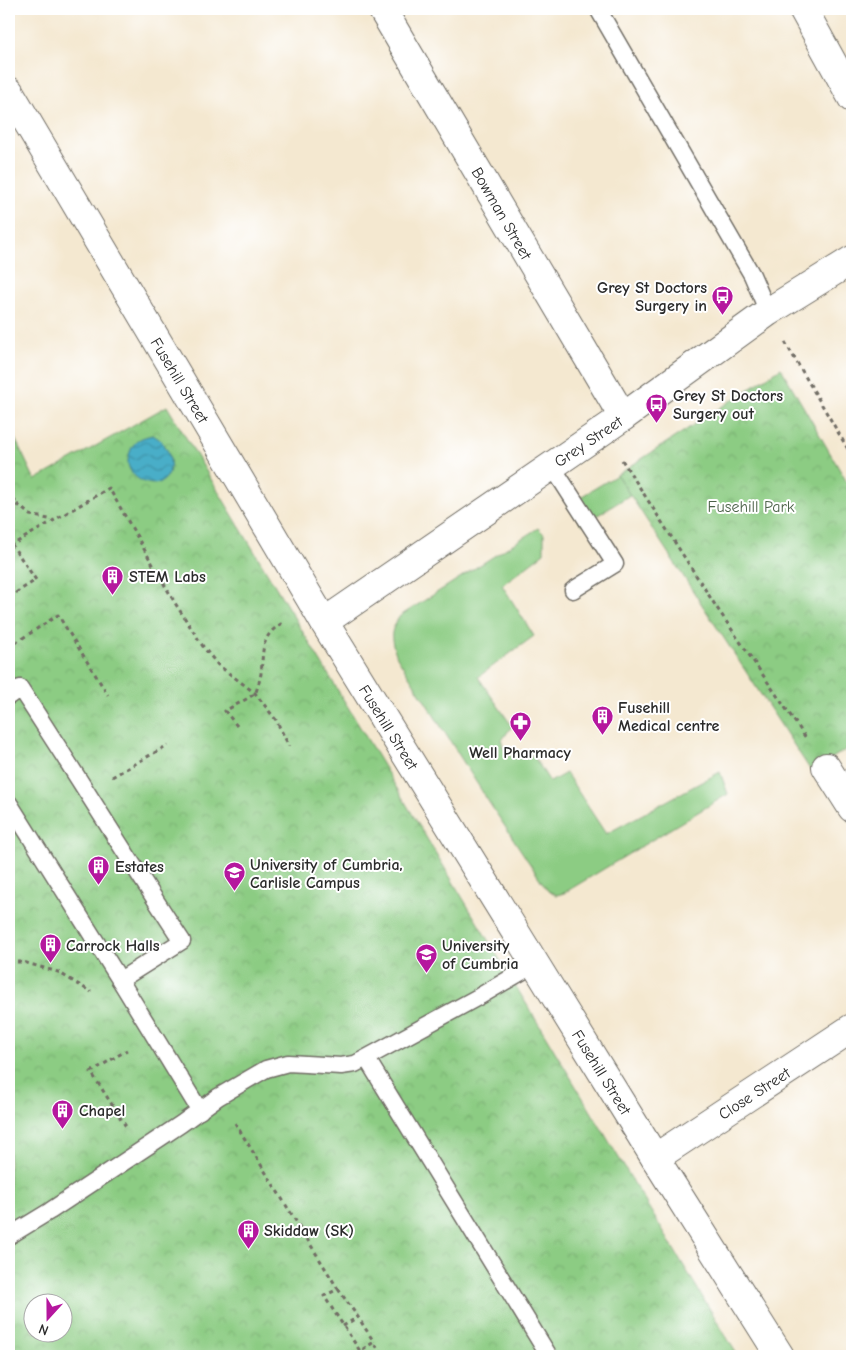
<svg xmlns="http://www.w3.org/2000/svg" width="861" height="1365" font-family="'Comic Neue',sans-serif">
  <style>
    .green { fill: #8ccc83; stroke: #5c7c57 }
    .park { fill: url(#park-crowns); stroke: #5c7c57; fill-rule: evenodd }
    .water { fill: url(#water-waves); stroke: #3a6c7a }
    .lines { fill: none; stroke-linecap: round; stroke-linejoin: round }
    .service-casing { stroke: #716d65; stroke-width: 19 }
    .minor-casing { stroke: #716d65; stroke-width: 30 }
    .tertiary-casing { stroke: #716d65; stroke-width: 30 }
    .path { stroke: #716d65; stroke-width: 3; stroke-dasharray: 4 4; stroke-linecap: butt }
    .service { stroke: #fff; stroke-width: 16 }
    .minor { stroke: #fff; stroke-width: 28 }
    .tertiary { stroke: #fff; stroke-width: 28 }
    .labels { text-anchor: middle; stroke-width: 4; stroke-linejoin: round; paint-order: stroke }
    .street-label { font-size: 16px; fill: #2b2b2b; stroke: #fff }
    .poi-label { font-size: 16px; font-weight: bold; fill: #2b2b2b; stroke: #fff; text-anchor: start }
    .park-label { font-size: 16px; fill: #4d634a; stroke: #fff }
  </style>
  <defs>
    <pattern id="park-crowns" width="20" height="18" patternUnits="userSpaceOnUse" patternTransform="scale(1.25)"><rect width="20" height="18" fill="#8ccc83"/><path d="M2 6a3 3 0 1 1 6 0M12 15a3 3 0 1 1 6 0" fill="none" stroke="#79af71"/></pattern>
    <pattern id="water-waves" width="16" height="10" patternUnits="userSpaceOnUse" patternTransform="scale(1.25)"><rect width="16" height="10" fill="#49aec8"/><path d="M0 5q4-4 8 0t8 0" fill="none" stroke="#3d8ea3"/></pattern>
  </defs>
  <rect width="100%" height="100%" fill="#fff"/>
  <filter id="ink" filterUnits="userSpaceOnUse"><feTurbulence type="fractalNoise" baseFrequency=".02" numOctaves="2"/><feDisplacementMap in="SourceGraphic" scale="10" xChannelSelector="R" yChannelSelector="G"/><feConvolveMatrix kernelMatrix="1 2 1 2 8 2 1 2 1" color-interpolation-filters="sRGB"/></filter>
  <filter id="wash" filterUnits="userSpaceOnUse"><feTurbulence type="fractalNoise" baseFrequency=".0096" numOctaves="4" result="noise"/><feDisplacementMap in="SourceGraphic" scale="20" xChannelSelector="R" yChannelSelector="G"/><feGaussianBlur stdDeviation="1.12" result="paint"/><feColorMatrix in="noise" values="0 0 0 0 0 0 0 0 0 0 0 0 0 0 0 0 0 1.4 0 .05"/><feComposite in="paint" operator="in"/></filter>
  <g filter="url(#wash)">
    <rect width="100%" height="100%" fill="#f4e8d0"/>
    <g class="green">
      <path d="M617 475 630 495 582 525 567 505Z"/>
      <path d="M538 528 544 534V553L502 585 534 636 478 677 512 726 502 740C502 758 518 761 533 755L550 782 566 773 606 834 720 772 728 794 564 893 557 895 548 891 490 804 397 657C391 639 388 633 400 616Z"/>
    </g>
    <g class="park">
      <path d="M781 368 852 491V746L811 771 617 475Z"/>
      <path d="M167 406 738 1356H9V426L35 480ZM32 1302H62V1332H32Z"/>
    </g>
    <path class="water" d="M153 435C156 437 160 439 162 442 170 451 174 468 166 478 157 489 140 483 132 473 127 466 127 460 130 452 134 440 142 437 153 435Z"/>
  </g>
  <g filter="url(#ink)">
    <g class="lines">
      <defs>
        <g id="service">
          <path d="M598 9 752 275 768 312"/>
          <path d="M552 466 615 564 573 590"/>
          <path d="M9 696 20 688C75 772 127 857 182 941L120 980"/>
          <path d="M9 803 120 980 200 1111"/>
          <path d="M367 1059 549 1356"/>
          <path d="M9 1236 50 1211 181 1124 218 1097 266 1069 288 1063 341 1066 355 1064 480 996 535 964"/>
        </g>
        <g id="minor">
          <path d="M382 9 623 417"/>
          <path d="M803 9 852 98"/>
          <path d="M324 622 623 417 768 312 852 260"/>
          <path d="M826 767 852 808"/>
          <path d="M655 1158 852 1028"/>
        </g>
        <path id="tertiary" d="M9 91 324 622 655 1158 780 1356"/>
      </defs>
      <use href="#service" class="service-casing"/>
      <use href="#minor" class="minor-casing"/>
      <use href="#tertiary" class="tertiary-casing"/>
      <g class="path">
        <path d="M785 342 852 456"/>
        <path d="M622 460 717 608 806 738"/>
        <path d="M9 492 17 504 9 514"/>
        <path d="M17 504 30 515 53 520"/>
        <path d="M9 597 36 580 12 545 109 488 175 603 204 648 218 665 255 693 276 720 289 746"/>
        <path d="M9 647 58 615 108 695"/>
        <path d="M237 726 225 711C231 707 252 697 255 693 257 691 257 688 258 685 267 662 254 638 283 623"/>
        <path d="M112 777 168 745"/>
        <path d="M9 962H23L58 972 91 992"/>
        <path d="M235 1123 338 1289 324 1296 360 1351 374 1342 382 1356"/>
        <path d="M126 1124 125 1125 91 1072 127 1050"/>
        <path d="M338 1289 358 1317 374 1342"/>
        <path d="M343 1326 358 1317"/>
      </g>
      <use href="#service" class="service"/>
      <use href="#minor" class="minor"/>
      <use href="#tertiary" class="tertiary"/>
    </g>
  </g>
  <defs>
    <symbol id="bus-pin" viewBox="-11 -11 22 30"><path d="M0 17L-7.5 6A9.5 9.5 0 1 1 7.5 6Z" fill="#b5179e" stroke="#fff"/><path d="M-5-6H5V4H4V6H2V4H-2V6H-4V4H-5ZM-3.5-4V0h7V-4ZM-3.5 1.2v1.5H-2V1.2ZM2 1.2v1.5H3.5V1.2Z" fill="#fff"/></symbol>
    <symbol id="building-pin" viewBox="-11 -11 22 30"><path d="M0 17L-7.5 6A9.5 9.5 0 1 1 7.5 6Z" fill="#b5179e" stroke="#fff"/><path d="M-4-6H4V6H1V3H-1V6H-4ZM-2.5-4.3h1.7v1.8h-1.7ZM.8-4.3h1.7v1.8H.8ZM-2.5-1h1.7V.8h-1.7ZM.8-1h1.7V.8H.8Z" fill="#fff"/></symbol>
    <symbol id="pharmacy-pin" viewBox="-11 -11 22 30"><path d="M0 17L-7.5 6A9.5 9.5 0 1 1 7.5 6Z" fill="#b5179e" stroke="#fff"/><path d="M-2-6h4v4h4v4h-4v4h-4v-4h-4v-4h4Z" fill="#fff"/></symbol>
    <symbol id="university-pin" viewBox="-11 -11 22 30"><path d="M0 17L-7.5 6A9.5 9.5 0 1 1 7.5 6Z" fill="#b5179e" stroke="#fff"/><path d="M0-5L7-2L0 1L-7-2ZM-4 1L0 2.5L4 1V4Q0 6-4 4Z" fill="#fff"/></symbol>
  </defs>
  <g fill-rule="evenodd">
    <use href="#bus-pin" x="710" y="284" width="25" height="34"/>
    <use href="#bus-pin" x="644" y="392" width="25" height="34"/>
    <use href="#building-pin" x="100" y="564" width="25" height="34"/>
    <use href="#building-pin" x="590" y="704" width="25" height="34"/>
    <use href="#pharmacy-pin" x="508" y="710" width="25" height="34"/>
    <use href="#building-pin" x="86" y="854" width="25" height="34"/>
    <use href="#university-pin" x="222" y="860" width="25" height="34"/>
    <use href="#building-pin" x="38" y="932" width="25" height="34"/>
    <use href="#university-pin" x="414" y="942" width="25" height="34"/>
    <use href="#building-pin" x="50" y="1098" width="25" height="34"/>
    <use href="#building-pin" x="236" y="1218" width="25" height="34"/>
  </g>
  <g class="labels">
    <g class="street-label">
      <text transform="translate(502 213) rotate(60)" y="6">Bowman Street</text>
      <text transform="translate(180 380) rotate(59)" y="6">Fusehill Street</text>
      <text transform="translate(588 441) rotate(-34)" y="6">Grey Street</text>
      <text transform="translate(389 727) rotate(58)" y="6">Fusehill Street</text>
      <text transform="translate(602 1072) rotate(58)" y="6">Fusehill Street</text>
      <text transform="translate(754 1093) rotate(-33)" y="6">Close Street</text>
    </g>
    <g class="poi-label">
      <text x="707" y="293" text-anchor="end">Grey St Doctors<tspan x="707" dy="18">Surgery in</tspan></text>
      <text x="673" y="401">Grey St Doctors<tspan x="673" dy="18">Surgery out</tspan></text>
      <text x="129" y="582">STEM Labs</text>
      <text x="618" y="713">Fusehill<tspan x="618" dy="18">Medical centre</tspan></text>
      <text x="520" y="758" text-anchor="middle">Well Pharmacy</text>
      <text x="250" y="870">University of Cumbria,<tspan x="250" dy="18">Carlisle Campus</tspan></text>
      <text x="115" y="872">Estates</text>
      <text x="66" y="951">Carrock Halls</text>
      <text x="442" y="951">University<tspan x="442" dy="18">of Cumbria</tspan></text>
      <text x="79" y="1116">Chapel</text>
      <text x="264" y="1236">Skiddaw (SK)</text>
    </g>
    <g class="park-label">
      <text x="751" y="512">Fusehill Park</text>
    </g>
  </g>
  <rect width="861" height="1365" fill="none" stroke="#fff" stroke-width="30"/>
  <g transform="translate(48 1318) rotate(201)"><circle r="24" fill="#ffffff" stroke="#aaaaaa"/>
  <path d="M0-4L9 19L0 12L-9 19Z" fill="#b5179e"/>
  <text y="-8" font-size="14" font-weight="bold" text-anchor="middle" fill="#2b2b2b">N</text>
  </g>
</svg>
